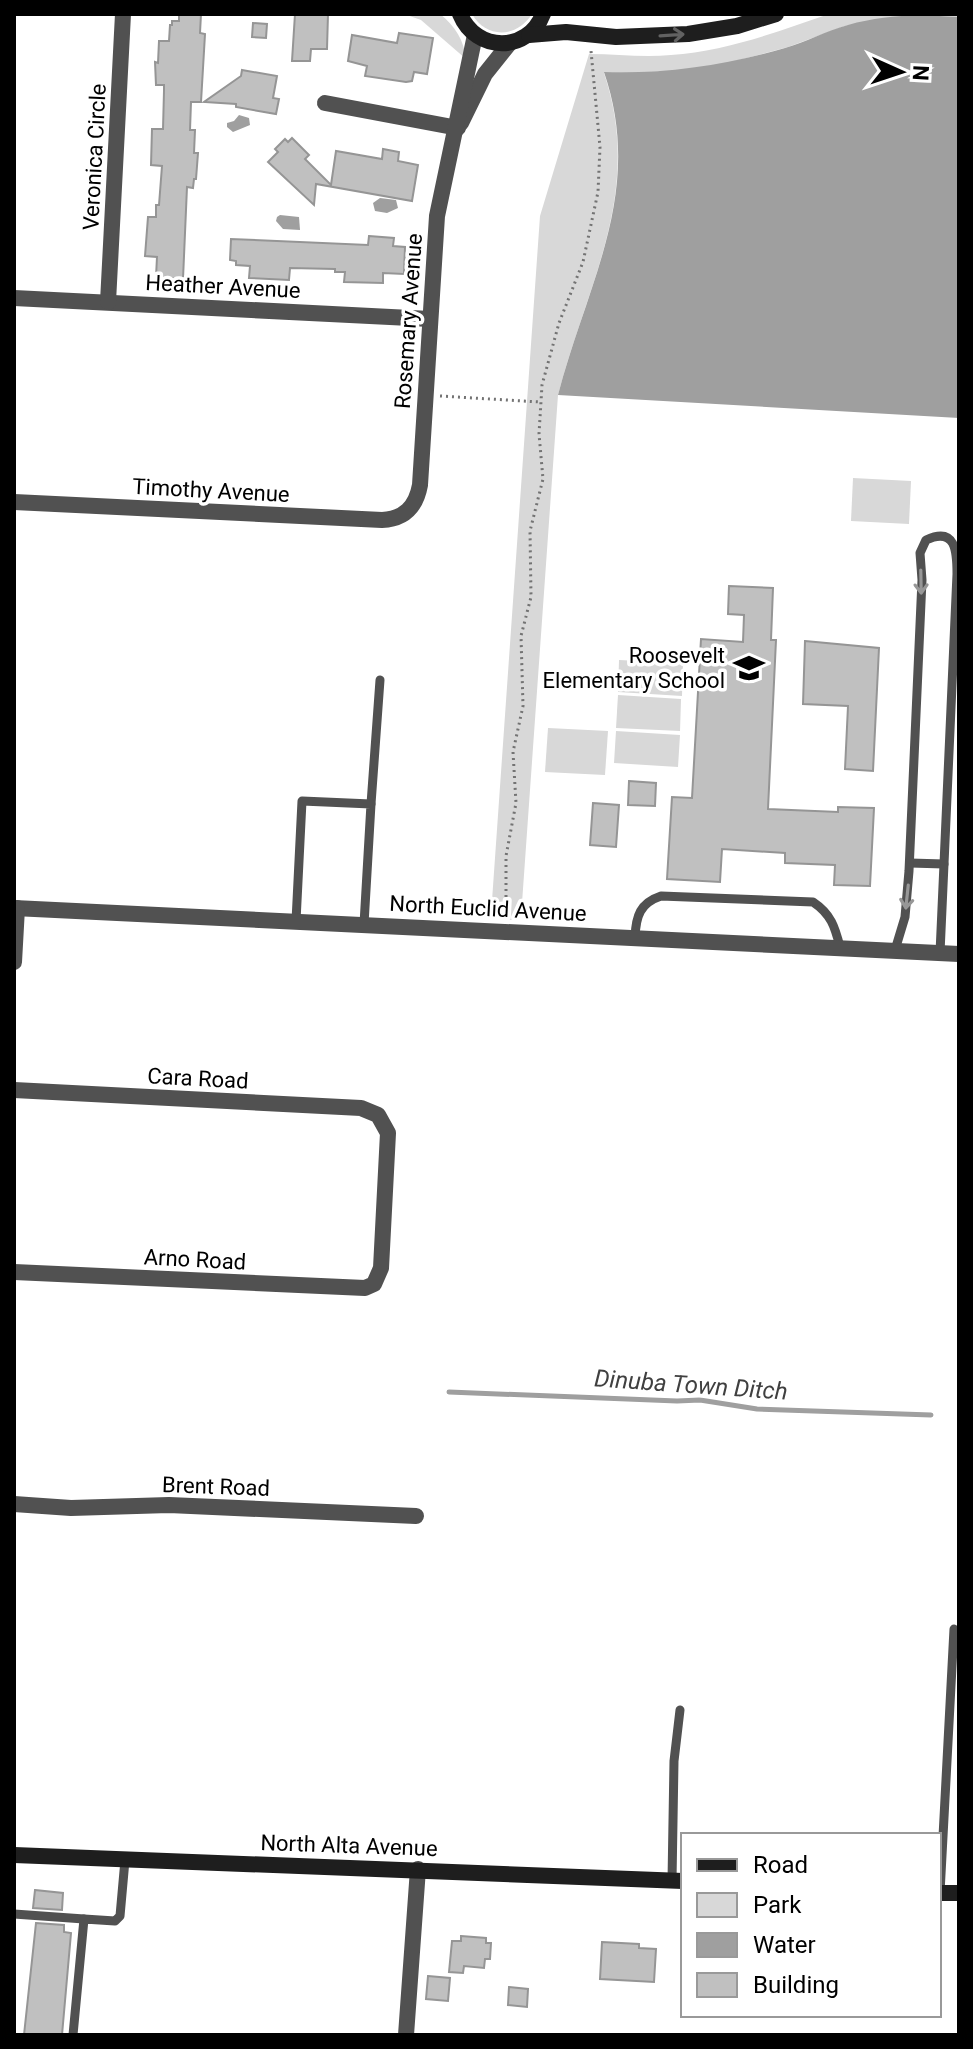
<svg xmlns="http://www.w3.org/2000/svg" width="973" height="2049" font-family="Roboto,sans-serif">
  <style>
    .green { fill: #d8d8d8 }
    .water { fill: #9f9f9f }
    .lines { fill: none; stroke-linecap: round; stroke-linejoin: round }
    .stream { stroke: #9f9f9f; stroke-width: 5 }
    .building { fill: #c0c0c0; stroke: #959595; stroke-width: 2 }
    .path { stroke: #737373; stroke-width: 3; stroke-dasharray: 2 4; stroke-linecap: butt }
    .lane { stroke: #515151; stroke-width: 9 }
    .street { stroke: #515151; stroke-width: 16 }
    .secondary { stroke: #1e1e1e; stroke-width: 16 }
    .oneway { stroke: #626262 }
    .oneway2 { stroke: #979797 }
    .labels { text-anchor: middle; stroke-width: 7; stroke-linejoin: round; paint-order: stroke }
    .street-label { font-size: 22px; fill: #000; stroke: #fff }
    .poi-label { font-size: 22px; fill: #000; stroke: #fff; text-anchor: end }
    .water-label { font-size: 24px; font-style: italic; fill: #404040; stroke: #fff }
  </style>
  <rect width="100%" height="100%" fill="#fff"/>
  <g class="green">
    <path d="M404 14H440C455 26 464 40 466 59L421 20Z"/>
    <path d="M472 14H532C517 38 486 39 472 14Z"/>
    <path d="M829 14H959V17L920 15 845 26 788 47 724 64 677 71 604 73C644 193 587 283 558 395L521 917 511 920 491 915 540 216 589 54C617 54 644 58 671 55 726 51 777 32 829 14Z"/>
    <path d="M853 478 911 481 909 524 851 521Z"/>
    <path d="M619 660 683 663 682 696 618 692Z"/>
    <path d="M618 695 681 699 680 731 616 728Z"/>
    <path d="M548 728 608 731 605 775 545 772Z"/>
    <path d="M616 731 680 735 678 767 614 763Z"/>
  </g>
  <g class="water">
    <path d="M920 15 959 17V418L558 395C587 283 645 192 604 72 666 74 725 65 785 48 806 42 826 31 848 25 872 18 895 16 920 15Z"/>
    <path d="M239 115 249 118 250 125 233 132 227 127V123L234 121Z"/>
    <path d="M380 198 396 200 398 208 387 213 375 211 373 203Z"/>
    <path d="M280 215 299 217 300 230 283 229 276 221 277 217Z"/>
  </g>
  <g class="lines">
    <path class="stream" d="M449 1392 677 1401 700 1400 757 1409 931 1415"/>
  </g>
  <g class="building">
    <path d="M179 14H201L200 33 205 34 201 102H191L190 130H195L194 153H198L196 179H194L193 188 187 187 183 279 156 277 157 257 145 256 148 217H156V205H159L162 166 151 165 152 129H163L164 91V85H156L155 62 158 63 159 41H169L170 25H172V21H179Z"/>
    <path d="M295 14H328L327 49H311L310 61H292Z"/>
    <path d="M253 23 267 24 266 38 252 37Z"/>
    <path d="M399 33 433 38 427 74 414 72 412 81 406 82 365 76 367 66 348 61 352 35 397 43Z"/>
    <path d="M242 70 277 76 273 98 279 99 276 114 236 107V104L204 102 241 76Z"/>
    <path d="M292 138 309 155 305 159 331 185 336 151 382 159 383 149 399 152 398 161 418 165 412 201 316 184 314 205 268 162 278 152 275 149 285 139 288 142Z"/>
    <path d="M369 236 394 238 393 246 405 247 404 274 383 273V283L344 282 345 272H335V269L290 268 289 280 249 278 250 266 236 265V261L230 260 231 239 368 245Z"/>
    <path d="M729 586 773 588 771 640H776L768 809 838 812V807L874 808 870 886 834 885 835 865 785 863V853L722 849 720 882 667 879 672 797 692 798 701 639 743 642 744 615 728 614Z"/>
    <path d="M805 641 879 648 873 771 845 769 848 706 803 704Z"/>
    <path d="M629 781 656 783 655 806 628 805Z"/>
    <path d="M593 803 619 805 616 847 590 845Z"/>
    <path d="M35 1890 63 1893 62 1910 33 1908Z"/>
    <path d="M36 1923 64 1925V1932L71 1933 62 2035H24Z"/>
    <path d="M461 1936 486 1938V1943H491L490 1959H485L484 1968 464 1966 463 1973 449 1972 452 1941H461Z"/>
    <path d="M602 1942 639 1944V1948L656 1949 654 1982 600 1979Z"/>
    <path d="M428 1976 450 1978 448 2001 426 1999Z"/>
    <path d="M509 1987 528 1989 527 2007 508 2005Z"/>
  </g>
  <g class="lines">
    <g class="path">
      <path d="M440 396 540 402"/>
      <path d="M506 915V856L516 803 513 752 523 706 521 636 531 597 530 531 543 479 539 434 542 385 559 323 583 262 598 192 600 147 591 51"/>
    </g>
    <g class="lane">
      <path d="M371 804 380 680"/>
      <path d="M910 863 944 864"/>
      <path d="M296 921 302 801 371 804 364 924"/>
      <path d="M635 937C636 916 640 903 661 896L813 902C831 914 835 927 840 947"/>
      <path d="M895 950 905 917 909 871 922 580 920 553 926 540C956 526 957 552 957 574L940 953"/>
      <path d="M672 1881 674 1761 680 1710"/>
      <path d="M940 1893 954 1629"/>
      <path d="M14 1914 84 1919"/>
      <path d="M73 2035 84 1919 115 1921 120 1916 125 1860"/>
    </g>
    <g class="street">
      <path d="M325 103 458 128"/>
      <path d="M461 123 485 74 509 44"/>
      <path d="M14 298 430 319"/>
      <path d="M108 302 123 14"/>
      <path d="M14 502 382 520C404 519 416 507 420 485L437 216 475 35"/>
      <path d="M14 908 959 954"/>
      <path d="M14 962 17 908"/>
      <path d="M14 1090 361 1108 378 1115 388 1133 381 1268 374 1284 365 1288 14 1272"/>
      <path d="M14 1504 71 1508 169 1505 416 1516"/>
      <path d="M406 2035 418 1869"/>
    </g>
    <g class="secondary">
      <path d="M460 14C476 53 528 53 543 14"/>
      <path d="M529 35 566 32 616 37 688 34 737 26 776 14"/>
      <path d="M14 1855 683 1881"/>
      <path d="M939 1893H959"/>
    </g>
  </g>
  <defs><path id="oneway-shaft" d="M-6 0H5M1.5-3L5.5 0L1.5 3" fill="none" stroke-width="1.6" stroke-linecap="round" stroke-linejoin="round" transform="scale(2)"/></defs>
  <use class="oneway" href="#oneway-shaft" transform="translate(672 35) rotate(-4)"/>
  <g class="oneway2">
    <use href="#oneway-shaft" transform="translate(921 582) rotate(89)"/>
    <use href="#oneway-shaft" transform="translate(907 897) rotate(96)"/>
  </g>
  <defs>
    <symbol id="school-bare" viewBox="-9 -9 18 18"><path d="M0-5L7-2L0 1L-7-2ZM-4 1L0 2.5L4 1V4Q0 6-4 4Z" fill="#000" stroke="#fff" stroke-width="2.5" paint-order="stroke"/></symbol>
  </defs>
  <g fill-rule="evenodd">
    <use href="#school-bare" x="727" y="646" width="44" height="44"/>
  </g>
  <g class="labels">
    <g class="street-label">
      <text transform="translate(94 157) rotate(-87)" y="8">Veronica Circle</text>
      <text transform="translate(223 286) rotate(3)" y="8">Heather Avenue</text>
      <text transform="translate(408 321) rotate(-86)" y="8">Rosemary Avenue</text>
      <text transform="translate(211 490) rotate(3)" y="8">Timothy Avenue</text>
      <text transform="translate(488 908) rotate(3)" y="8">North Euclid Avenue</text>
      <text transform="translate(198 1078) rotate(3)" y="8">Cara Road</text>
      <text transform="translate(195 1259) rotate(3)" y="8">Arno Road</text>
      <text transform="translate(216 1486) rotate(2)" y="8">Brent Road</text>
      <text transform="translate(349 1845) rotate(2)" y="8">North Alta Avenue</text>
    </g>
    <g class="poi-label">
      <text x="725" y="663">Roosevelt<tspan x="725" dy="25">Elementary School</tspan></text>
    </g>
    <g class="water-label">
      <text transform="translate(691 1385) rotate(4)" y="8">Dinuba Town Ditch</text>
    </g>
  </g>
  <rect width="973" height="2049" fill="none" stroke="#000000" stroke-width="32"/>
  <rect x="681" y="1833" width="260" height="184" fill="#ffffff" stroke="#999999" stroke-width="2"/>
  <rect x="697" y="1859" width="40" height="12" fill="#1e1e1e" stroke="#999999" stroke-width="2"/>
  <text x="753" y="1873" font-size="24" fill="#000000">Road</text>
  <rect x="697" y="1893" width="40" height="24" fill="#d8d8d8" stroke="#999999" stroke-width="2"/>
  <text x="753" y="1913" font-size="24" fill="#000000">Park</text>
  <rect x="697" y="1933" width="40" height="24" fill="#9f9f9f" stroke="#999999" stroke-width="2"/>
  <text x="753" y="1953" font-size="24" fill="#000000">Water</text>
  <rect x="697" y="1973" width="40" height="24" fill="#c0c0c0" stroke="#999999" stroke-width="2"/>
  <text x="753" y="1993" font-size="24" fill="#000000">Building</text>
  <g transform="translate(901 72) rotate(93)" stroke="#ffffff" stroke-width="6" paint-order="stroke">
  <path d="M0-6L14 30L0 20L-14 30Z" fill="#000000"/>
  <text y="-12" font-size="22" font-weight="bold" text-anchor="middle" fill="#000000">N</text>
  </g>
</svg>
